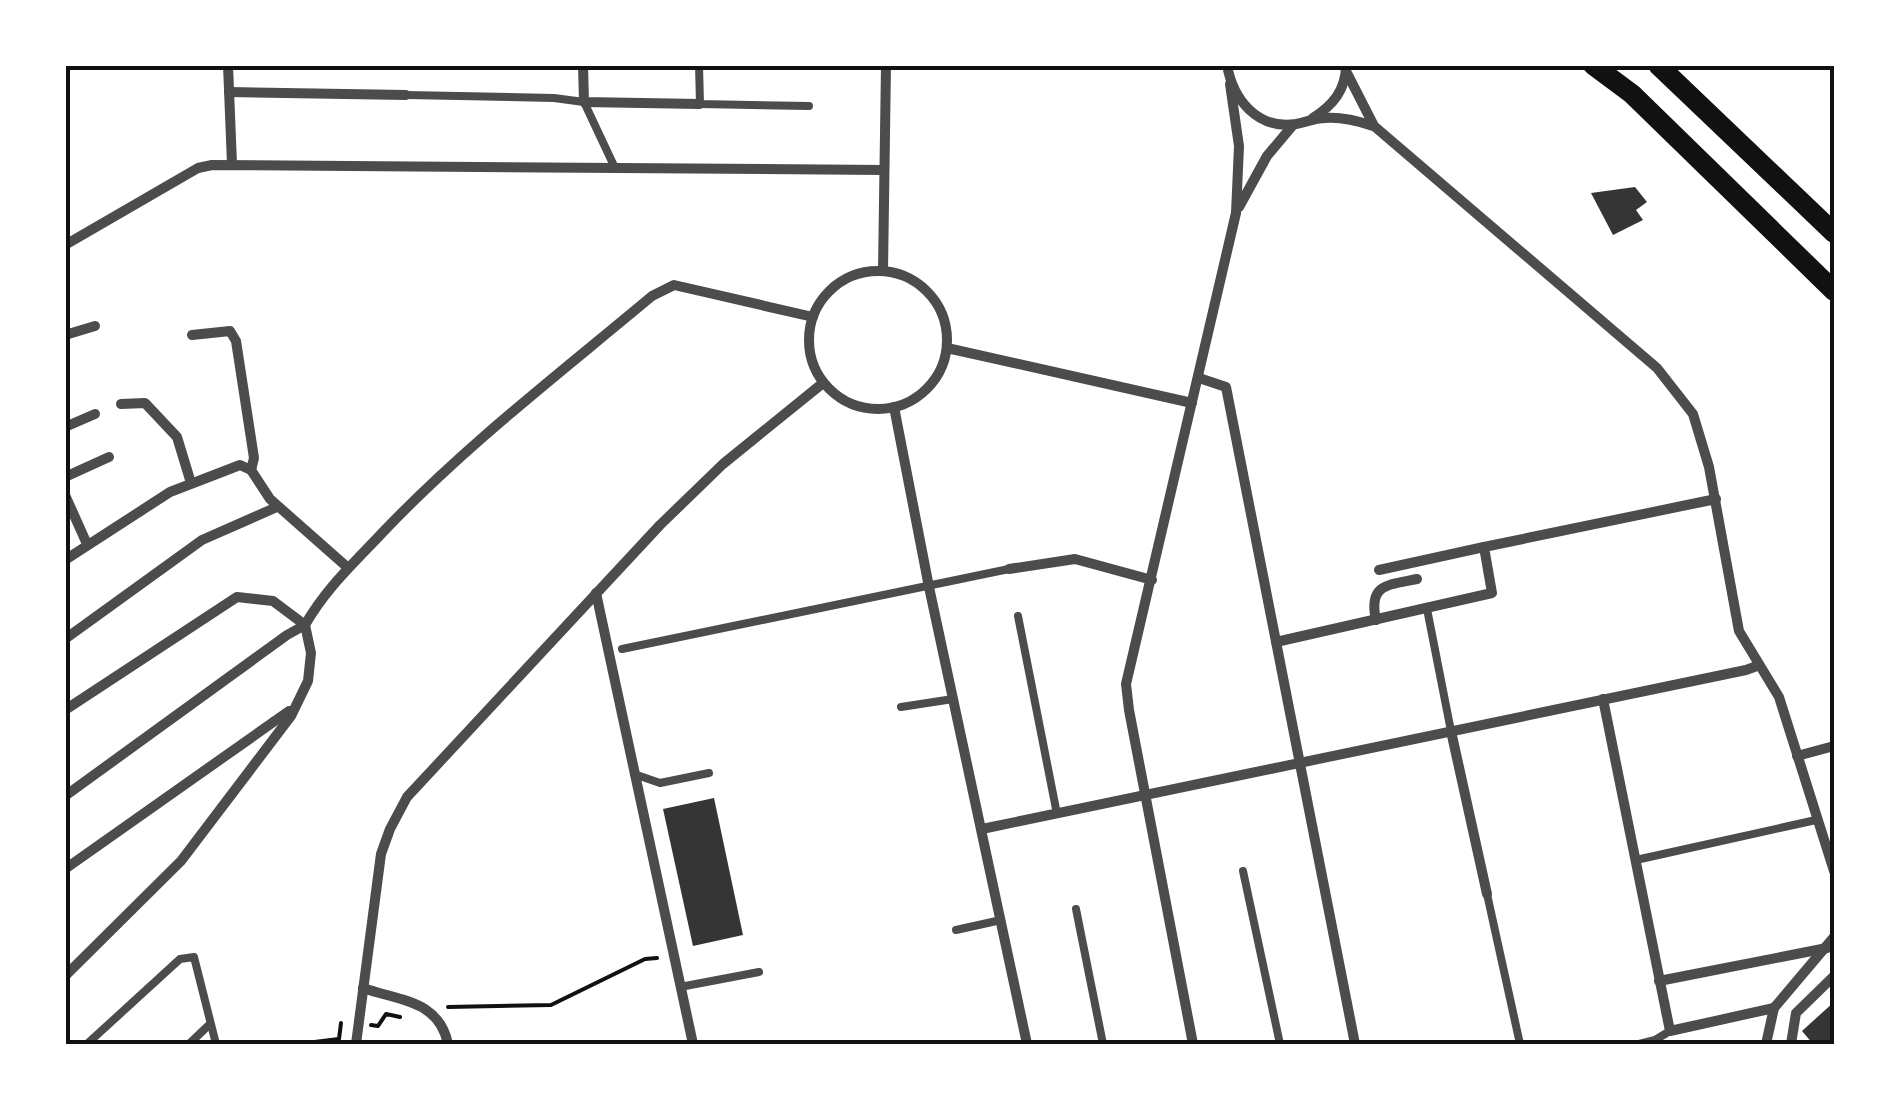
<svg xmlns="http://www.w3.org/2000/svg" width="1899" height="1109" font-family="'PT Sans Narrow',sans-serif">
  <style>
    .building { fill: #353535 }
    .lines { fill: none; stroke-linecap: round; stroke-linejoin: round }
    .path { stroke: #111; stroke-width: 4 }
    .pedestrian { stroke: #4c4c4c; stroke-width: 8 }
    .minor { stroke: #4c4c4c; stroke-width: 10 }
    .motorway { stroke: #111; stroke-width: 20 }
    .neatline { fill: none; stroke: #111; stroke-width: 4 }
  </style>
  <rect width="100%" height="100%" fill="#fff"/>
  <g class="building">
    <path d="M1635 187 1647 202 1636 210 1643 220 1613 235 1591 193Z"/>
    <path d="M714 798 743 935 693 946 663 809Z"/>
    <path d="M1834 1002V1044H1813L1802 1031Z"/>
  </g>
  <g class="lines">
    <g class="path">
      <path d="M448 1007 551 1005 645 959 657 958"/>
      <path d="M371 1025 378 1026 386 1014 400 1017"/>
      <path d="M298 1044 339 1039 341 1023"/>
    </g>
    <g class="pedestrian">
      <path d="M699 65 700 104 809 106"/>
      <path d="M406 95 554 98 584 102 615 168"/>
      <path d="M1427 609 1451 731"/>
      <path d="M1018 616 1057 814"/>
      <path d="M622 649 1009 569"/>
      <path d="M901 707 953 699"/>
      <path d="M634 774 660 783 709 773"/>
      <path d="M1636 860 1816 820"/>
      <path d="M1243 871 1280 1044"/>
      <path d="M1487 894 1520 1044"/>
      <path d="M1076 909 1103 1044"/>
      <path d="M956 930 1001 920"/>
      <path d="M680 987 759 972"/>
      <path d="M87 1044 180 959 194 957 216 1044"/>
      <path d="M189 1044 210 1024"/>
      <path d="M1639 1044 1655 1040 1670 1031"/>
    </g>
    <g class="minor">
      <path d="M228 65 232 164"/>
      <path d="M583 65 584 102 700 104"/>
      <path d="M1227 65C1233 99 1257 130 1296 124 1306 122 1315 118 1326 118 1342 117 1358 121 1373 126"/>
      <path d="M1347 73 1374 126 1657 368 1693 414 1709 467 1739 631 1779 697 1834 871"/>
      <path d="M229 92 406 95"/>
      <path d="M1313 118C1333 105 1346 90 1346 65"/>
      <path d="M1239 207 1267 156 1293 125"/>
      <path d="M65 245 198 168 212 165 884 170"/>
      <path d="M883 271 886 65"/>
      <circle cx="878" cy="340" r="69"/>
      <path d="M65 335 95 326"/>
      <path d="M192 335 230 331 236 341 254 458 251 470"/>
      <path d="M947 348 1192 403"/>
      <path d="M1199 378 1226 387 1355 1044"/>
      <path d="M121 404 145 403 177 437 191 483"/>
      <path d="M894 407 929 587 1027 1044"/>
      <path d="M65 427 95 414"/>
      <path d="M251 470 270 499 347 567"/>
      <path d="M65 477 109 457"/>
      <path d="M65 495 87 544"/>
      <path d="M65 560 170 492 240 465 251 470"/>
      <path d="M1009 569 1075 559 1152 580"/>
      <path d="M1379 570 1484 547"/>
      <path d="M596 593 693 1044"/>
      <path d="M1376 620C1368 584 1388 585 1417 579"/>
      <path d="M305 625C326 588 354 563 383 532 466 445 560 373 652 296L674 285 813 317"/>
      <path d="M65 639 202 540 277 507"/>
      <path d="M1276 642 1492 593 1484 547 1716 499"/>
      <path d="M1603 699 1670 1031 1774 1008"/>
      <path d="M65 710 237 597 273 601 305 625 311 653 308 681 291 716 181 861 65 976"/>
      <path d="M1451 731 1487 894"/>
      <path d="M1797 756 1834 746"/>
      <path d="M65 796 287 635 305 625"/>
      <path d="M982 829 1746 670 1757 666"/>
      <path d="M65 869 289 711"/>
      <path d="M1659 981 1827 948"/>
      <path d="M363 988C400 1001 439 1000 448 1044"/>
      <path d="M356 1044 381 854 390 829 407 797 660 525 723 464 823 383"/>
      <path d="M1193 1044 1129 710 1126 684 1236 213 1239 146 1230 84"/>
      <path d="M1766 1044 1774 1008 1834 937"/>
      <path d="M1791 1044 1796 1013 1834 976"/>
    </g>
    <g class="motorway">
      <path d="M1593 65 1632 94 1834 291"/>
      <path d="M1658 65 1834 233"/>
    </g>
  </g>
  <rect width="1899" height="1109" fill="none" stroke="#ffffff" stroke-width="135"/>
  <rect x="68" y="68" width="1764" height="974" class="neatline"/>
</svg>
